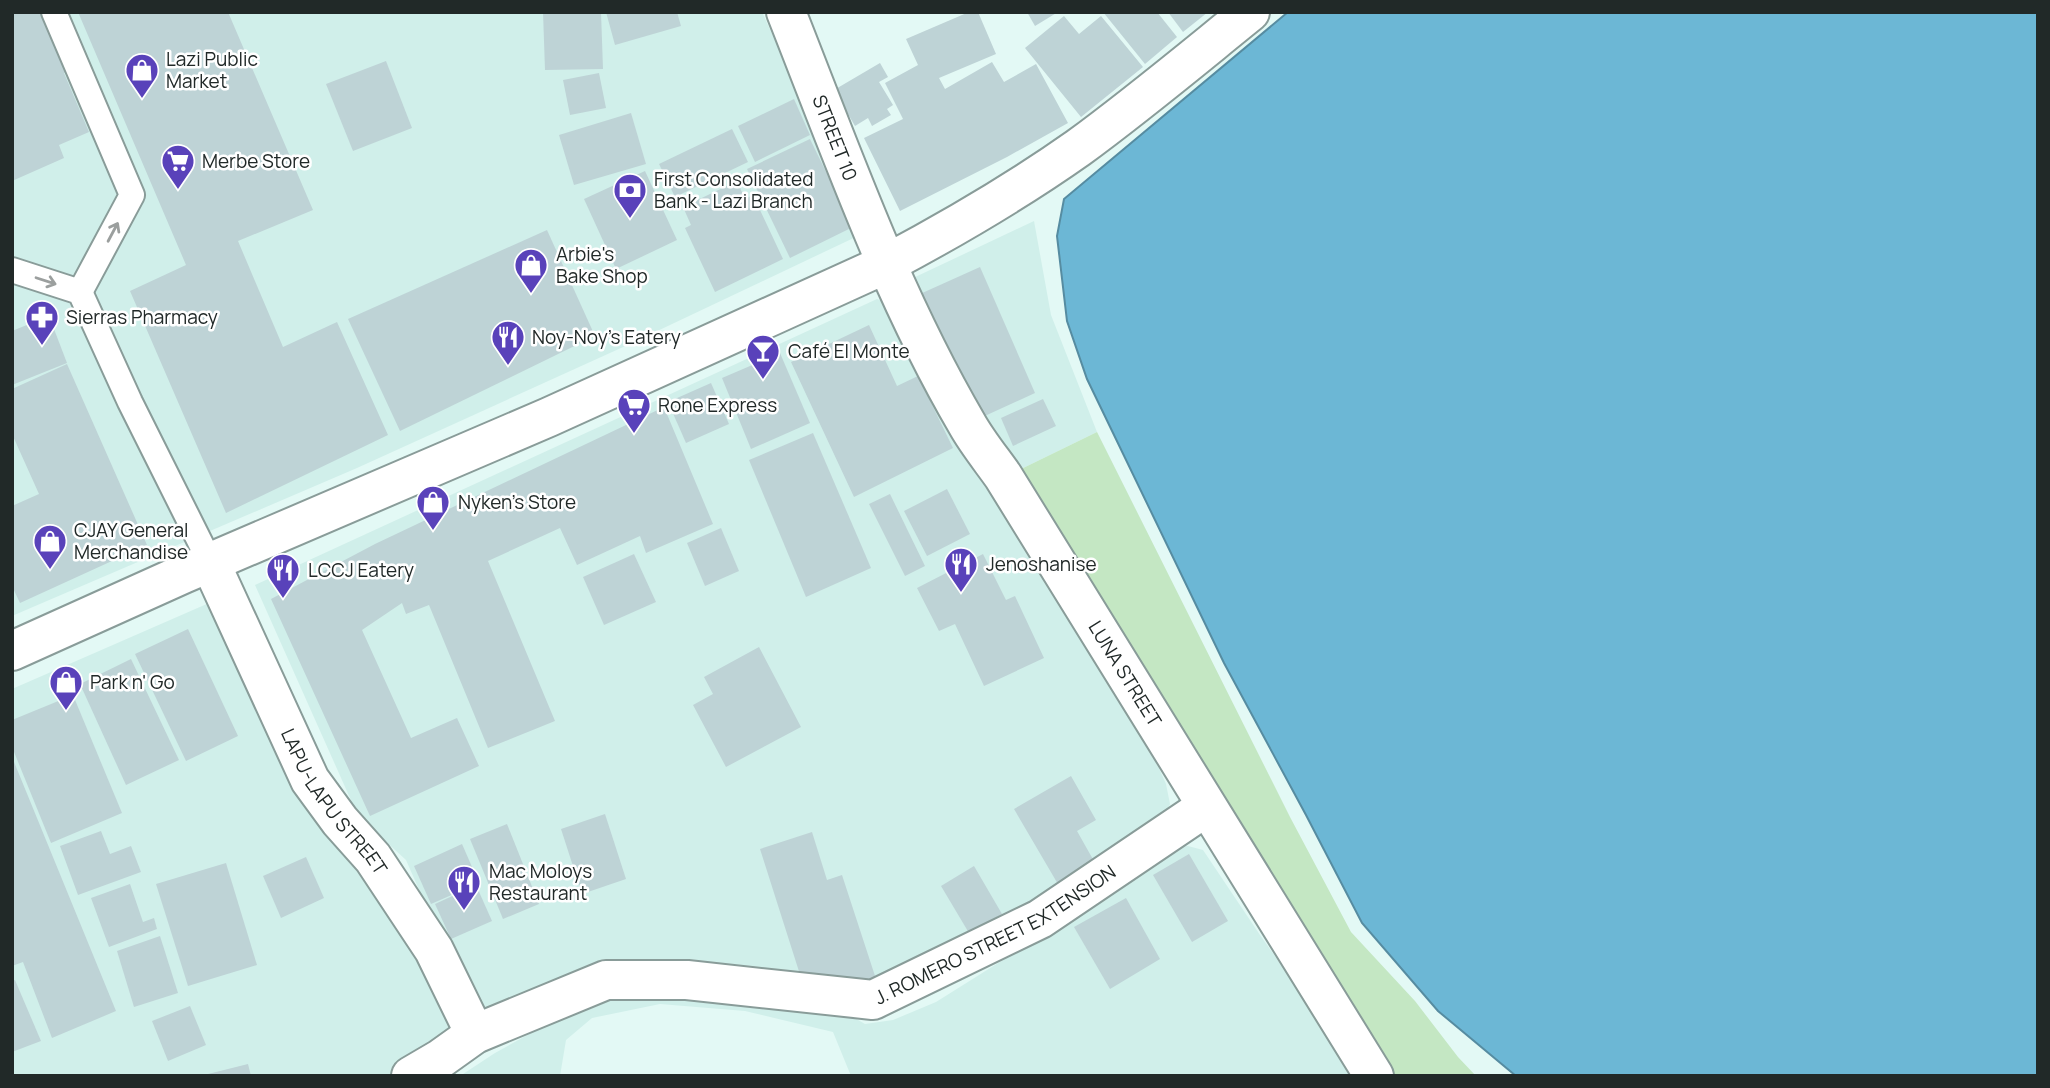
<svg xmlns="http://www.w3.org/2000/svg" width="2050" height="1088" font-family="Manrope,sans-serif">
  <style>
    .built { fill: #d0efea }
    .green { fill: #c4e7c3 }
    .water { fill: #6cb7d5; stroke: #568ca1; stroke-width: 2 }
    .building { fill: #bed3d6 }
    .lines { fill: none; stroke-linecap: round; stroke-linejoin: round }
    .service-casing { stroke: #899c99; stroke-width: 28 }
    .minor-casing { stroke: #899c99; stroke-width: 42 }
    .tertiary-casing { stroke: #899c99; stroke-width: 42 }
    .service { stroke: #fff; stroke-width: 24 }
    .minor { stroke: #fff; stroke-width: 38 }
    .tertiary { stroke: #fff; stroke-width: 38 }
    .oneway { stroke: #9b9f9e }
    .labels { text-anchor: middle; stroke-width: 5; stroke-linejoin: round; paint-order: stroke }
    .poi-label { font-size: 19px; fill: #212928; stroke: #fff; text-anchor: start }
    .street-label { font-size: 19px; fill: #212928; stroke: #fff }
  </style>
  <rect width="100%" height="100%" fill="#e3f9f5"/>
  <g class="built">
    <path d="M12 12H762L829 157 860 235 632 343 357 468 12 616Z"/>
    <path d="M1034 221 1051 315 1097 432 1013 473 911 279Z"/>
    <path d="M877 299 885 302 956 431 1158 766 1166 784 1170 804 1162 823 1147 838 883 988 681 973 502 1015 485 1008 435 926 406 860 358 816 255 585Z"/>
    <path d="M209 603 273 745 301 801 329 830 422 967 449 1016 448 1033 436 1051 389 1076H12V689Z"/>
    <path d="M1188 846 1203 850 1260 935 1360 1076H851L833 1032 745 1011 660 1004 592 1018 566 1040 560 1076H460L495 1053 565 1014 625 995 651 993 853 1017 865 1024 893 1020 936 1002 995 965 1069 919 1171 848Z"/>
  </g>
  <path class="green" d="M1097 432 1290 817 1351 932 1415 1001 1458 1057 1476 1076H1391L1170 716 1098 592 1013 473Z"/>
  <path class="water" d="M1288 12H2038V1076H1516L1438 1011 1362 923 1306 815 1224 663 1087 379 1067 321 1057 236 1064 199Z"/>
  <g class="building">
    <path d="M12 12H40L42 17 49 13 72 69 64 73 89 132 59 145 64 158 12 181Z"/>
    <path d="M78 12H228L313 210 238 241 283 347 337 322 388 435 226 513 130 291 186 265Z"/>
    <path d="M543 12H601L603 69 545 70Z"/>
    <path d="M606 12H677L681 26 615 45Z"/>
    <path d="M969 12H978L996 54 939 78 945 89 992 62 1004 82 1036 64 1068 123 1007 157 900 211 864 138 903 119 885 83 918 65 906 39Z"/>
    <path d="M1027 12H1058L1035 26Z"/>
    <path d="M1103 12H1157L1177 37 1145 64Z"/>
    <path d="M1168 12H1208L1183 32Z"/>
    <path d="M1064 16 1079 34 1101 16 1143 67 1081 117 1025 48Z"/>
    <path d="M386 61 412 128 353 151 326 84Z"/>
    <path d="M880 63 888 77 879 82 893 105 887 109 891 115 872 126 868 118 855 126 834 90Z"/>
    <path d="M599 73 606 108 570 115 563 80Z"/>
    <path d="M794 99 810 135 755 162 738 126Z"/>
    <path d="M631 113 646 164 574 185 559 135Z"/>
    <path d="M732 129 748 162 675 197 659 164Z"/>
    <path d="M810 139 853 227 790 258 747 169Z"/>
    <path d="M645 171 677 240 616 269 584 199Z"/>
    <path d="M737 181 745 199 753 195 783 259 715 292 685 228 691 225 683 207Z"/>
    <path d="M547 230 595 336 400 431 348 319Z"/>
    <path d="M980 267 1035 393 976 420 920 294Z"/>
    <path d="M49 316 67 363 12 385V331Z"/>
    <path d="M869 325 897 386 918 376 953 448 854 497 791 362Z"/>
    <path d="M780 353 810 423 751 449 722 378Z"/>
    <path d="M67 364 147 545 20 603 12 586V506L39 494 12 434V389Z"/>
    <path d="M711 383 729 424 686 443 668 402Z"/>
    <path d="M1043 399 1056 426 1013 446 1001 418Z"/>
    <path d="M664 407 713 524 646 553 640 536 577 565 560 528 488 561 555 721 488 748 429 605 406 614 402 603 362 630 411 738 457 718 479 766 370 816 271 599 375 544Z"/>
    <path d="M813 433 871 568 806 597 749 460Z"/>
    <path d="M947 489 970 534 927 556 904 511Z"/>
    <path d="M890 494 925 566 905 576 869 504Z"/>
    <path d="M721 528 739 571 705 586 687 543Z"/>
    <path d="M634 554 656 602 604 625 583 577Z"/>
    <path d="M983 554 1006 600 1015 596 1044 658 984 686 955 624 939 631 917 588Z"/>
    <path d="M188 629 238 736 186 761 135 654Z"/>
    <path d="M759 647 801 727 726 767 693 705 713 694 704 677Z"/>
    <path d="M131 659 179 760 126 785 80 684Z"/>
    <path d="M73 695 122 813 51 843 12 747V720Z"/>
    <path d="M12 757 116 1011 52 1038 23 962 12 966Z"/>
    <path d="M1071 776 1096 820 1077 831 1099 870 1062 891 1014 809Z"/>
    <path d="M605 814 626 879 582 894 561 829Z"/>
    <path d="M507 824 539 904 503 919 470 839Z"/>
    <path d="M101 831 110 854 131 846 141 872 78 895 60 846Z"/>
    <path d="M812 832 827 880 842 875 876 979 841 989 803 984 760 849Z"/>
    <path d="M462 844 479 883 431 904 414 866Z"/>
    <path d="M1189 854 1228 921 1192 942 1153 875Z"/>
    <path d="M306 857 324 898 281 918 263 876Z"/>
    <path d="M226 863 257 965 188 986 156 884Z"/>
    <path d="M974 866 1002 914 969 933 941 886Z"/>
    <path d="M130 884 143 922 154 918 157 929 109 947 91 898Z"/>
    <path d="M476 885 492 921 451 939 435 904Z"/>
    <path d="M1126 898 1160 959 1110 989 1074 927Z"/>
    <path d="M160 936 178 993 134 1007 117 951Z"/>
    <path d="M15 980 41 1041 12 1052V981Z"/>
    <path d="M190 1006 206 1045 168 1061 152 1021Z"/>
    <path d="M248 1064 251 1076H204V1075Z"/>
  </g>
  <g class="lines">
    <defs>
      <g id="service">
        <path d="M54 12 132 195 80 292"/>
        <path d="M12 270 80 292 130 402 210 562"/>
      </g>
      <g id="minor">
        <path d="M886 264C952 229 1017 191 1078 148 1137 105 1193 58 1250 12"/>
        <path id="s1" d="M210 562 310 780 340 821 373 858 434 950 475 1034"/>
        <path id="s2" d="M411 1076 440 1059 475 1034 606 980H687L873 1000 1040 919 1206 807"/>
      </g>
      <g id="tertiary">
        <path id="s3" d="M786 12C841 151 891 294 967 424 977 442 991 459 1003 476L1374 1076"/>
        <path d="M12 651 183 574 549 417 886 264"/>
      </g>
    </defs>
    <use href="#service" class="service-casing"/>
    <use href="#minor" class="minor-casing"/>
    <use href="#tertiary" class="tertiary-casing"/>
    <use href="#service" class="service"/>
    <use href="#minor" class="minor"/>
    <use href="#tertiary" class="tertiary"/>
  </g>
  <defs><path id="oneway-shaft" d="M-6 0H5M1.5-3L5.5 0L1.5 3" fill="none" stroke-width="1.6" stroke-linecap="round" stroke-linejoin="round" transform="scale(1.75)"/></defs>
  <g class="oneway">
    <use href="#oneway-shaft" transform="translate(113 232) rotate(-62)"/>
    <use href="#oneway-shaft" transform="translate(46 281) rotate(18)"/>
  </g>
  <defs>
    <symbol id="shop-pin" viewBox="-11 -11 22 30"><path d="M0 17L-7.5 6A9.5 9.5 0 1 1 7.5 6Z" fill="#5942ba" stroke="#fff"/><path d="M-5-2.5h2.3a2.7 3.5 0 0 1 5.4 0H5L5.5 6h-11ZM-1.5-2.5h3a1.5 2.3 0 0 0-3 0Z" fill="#fff"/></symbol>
    <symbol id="supermarket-pin" viewBox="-11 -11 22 30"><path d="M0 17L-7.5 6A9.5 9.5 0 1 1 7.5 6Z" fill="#5942ba" stroke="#fff"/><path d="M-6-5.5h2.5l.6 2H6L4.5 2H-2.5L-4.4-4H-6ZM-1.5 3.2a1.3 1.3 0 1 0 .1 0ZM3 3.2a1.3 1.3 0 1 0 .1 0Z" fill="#fff"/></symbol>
    <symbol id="bank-pin" viewBox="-11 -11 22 30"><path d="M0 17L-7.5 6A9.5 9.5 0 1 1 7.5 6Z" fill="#5942ba" stroke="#fff"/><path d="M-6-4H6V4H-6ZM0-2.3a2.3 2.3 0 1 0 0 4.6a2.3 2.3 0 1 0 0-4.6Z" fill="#fff"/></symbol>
    <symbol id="pharmacy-pin" viewBox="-11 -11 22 30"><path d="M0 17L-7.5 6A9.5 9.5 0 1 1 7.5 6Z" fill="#5942ba" stroke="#fff"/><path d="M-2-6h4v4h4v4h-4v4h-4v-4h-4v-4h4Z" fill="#fff"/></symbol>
    <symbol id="restaurant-pin" viewBox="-11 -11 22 30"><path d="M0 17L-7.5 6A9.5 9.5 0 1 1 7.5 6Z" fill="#5942ba" stroke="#fff"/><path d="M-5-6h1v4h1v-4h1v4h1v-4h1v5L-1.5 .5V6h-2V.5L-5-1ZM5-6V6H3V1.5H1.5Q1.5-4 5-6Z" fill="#fff"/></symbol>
    <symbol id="bar-pin" viewBox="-11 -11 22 30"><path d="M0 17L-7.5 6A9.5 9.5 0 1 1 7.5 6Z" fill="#5942ba" stroke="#fff"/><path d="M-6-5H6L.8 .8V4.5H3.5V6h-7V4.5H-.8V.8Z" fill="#fff"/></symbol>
  </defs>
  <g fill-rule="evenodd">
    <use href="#shop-pin" x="123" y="51" width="38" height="52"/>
    <use href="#supermarket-pin" x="159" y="142" width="38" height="52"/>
    <use href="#bank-pin" x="611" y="171" width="38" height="52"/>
    <use href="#shop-pin" x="512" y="246" width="38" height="52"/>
    <use href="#pharmacy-pin" x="23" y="298" width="38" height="52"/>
    <use href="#restaurant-pin" x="489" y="318" width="38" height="52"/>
    <use href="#bar-pin" x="744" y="332" width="38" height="52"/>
    <use href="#supermarket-pin" x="615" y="386" width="38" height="52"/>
    <use href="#shop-pin" x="414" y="483" width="38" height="52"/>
    <use href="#shop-pin" x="31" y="522" width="38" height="52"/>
    <use href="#restaurant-pin" x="942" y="545" width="38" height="52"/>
    <use href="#restaurant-pin" x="264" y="551" width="38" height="52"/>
    <use href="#shop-pin" x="47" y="663" width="38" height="52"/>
    <use href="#restaurant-pin" x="445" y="863" width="38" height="52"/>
  </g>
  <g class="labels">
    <g class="poi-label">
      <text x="166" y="66">Lazi Public<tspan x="166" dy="22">Market</tspan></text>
      <text x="202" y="168">Merbe Store</text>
      <text x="654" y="186">First Consolidated<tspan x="654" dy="22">Bank - Lazi Branch</tspan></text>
      <text x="556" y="261">Arbie's<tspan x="556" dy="22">Bake Shop</tspan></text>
      <text x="66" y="324">Sierras Pharmacy</text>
      <text x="532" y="344">Noy-Noy's Eatery</text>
      <text x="788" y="358">Café El Monte</text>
      <text x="658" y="412">Rone Express</text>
      <text x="458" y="509">Nyken's Store</text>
      <text x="74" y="537">CJAY General<tspan x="74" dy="22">Merchandise</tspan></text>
      <text x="986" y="571">Jenoshanise</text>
      <text x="308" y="577">LCCJ Eatery</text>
      <text x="90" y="689">Park n' Go</text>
      <text x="489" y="878">Mac Moloys<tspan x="489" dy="22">Restaurant</tspan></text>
    </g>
    <g class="street-label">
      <text dy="7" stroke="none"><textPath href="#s3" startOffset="135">STREET 10</textPath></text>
      <text dy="7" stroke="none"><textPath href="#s3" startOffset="746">LUNA STREET</textPath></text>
      <text dy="7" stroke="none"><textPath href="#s1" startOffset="271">LAPU-LAPU STREET</textPath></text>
      <text dy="7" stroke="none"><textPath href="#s2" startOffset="625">J. ROMERO STREET EXTENSION</textPath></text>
    </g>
  </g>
  <rect width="2050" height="1088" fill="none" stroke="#212928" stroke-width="28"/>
</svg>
